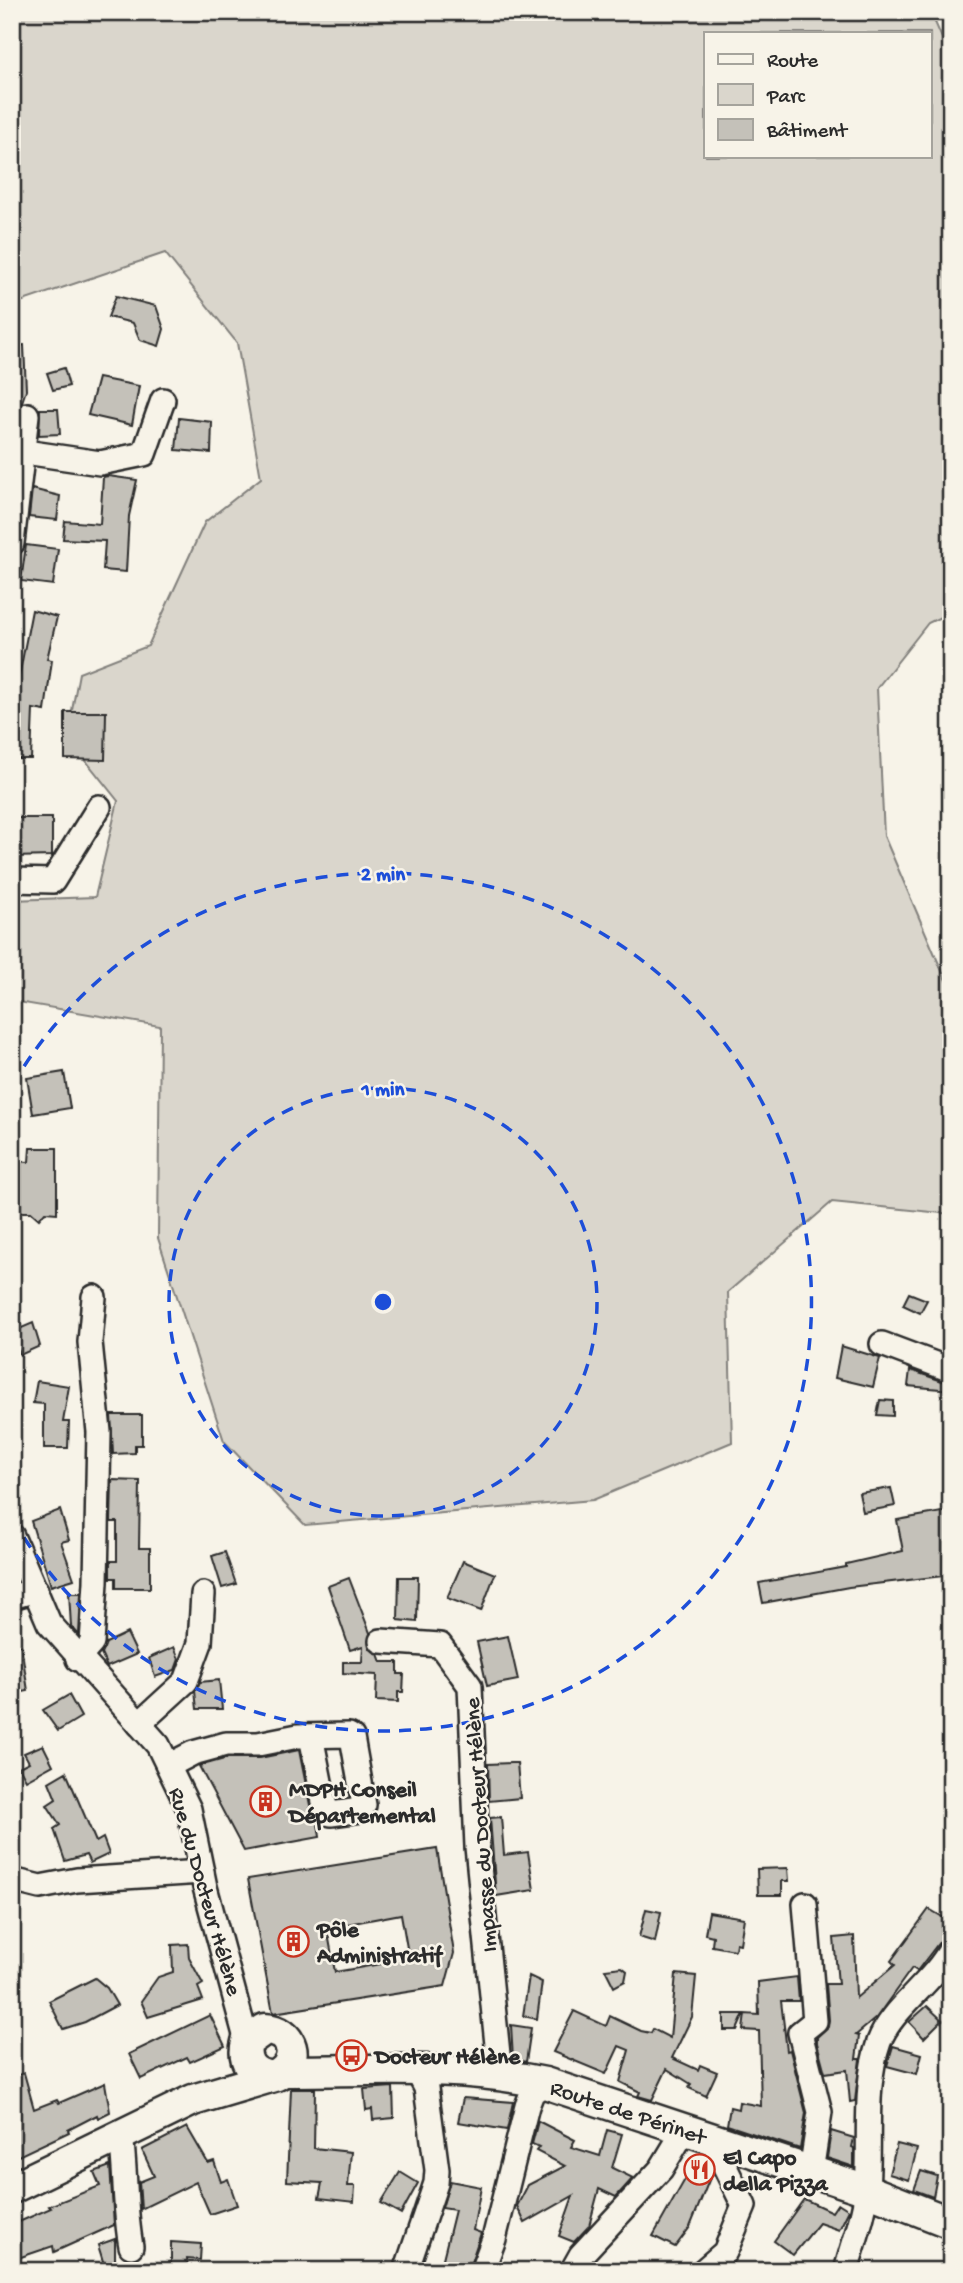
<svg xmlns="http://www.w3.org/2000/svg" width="963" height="2283" font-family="'Gochi Hand',sans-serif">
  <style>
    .green { fill: #dad6cc; stroke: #82807c; stroke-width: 2; fill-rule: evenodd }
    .building { fill: #c4c1b9; stroke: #2b2b2b; stroke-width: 2; fill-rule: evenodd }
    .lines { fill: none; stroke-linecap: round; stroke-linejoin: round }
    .minor-casing { stroke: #2b2b2b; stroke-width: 28 }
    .major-casing { stroke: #2b2b2b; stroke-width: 35 }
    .minor { stroke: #f7f3e8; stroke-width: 23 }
    .major { stroke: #f7f3e8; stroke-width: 30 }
    .ring { fill: none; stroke: #1d4ed8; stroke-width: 3.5; stroke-dasharray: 12 9 }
    .labels { text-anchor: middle; stroke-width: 5; stroke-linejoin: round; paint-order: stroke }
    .poi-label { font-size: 23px; font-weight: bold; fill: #2b2b2b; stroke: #f7f3e8; text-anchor: start }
    .street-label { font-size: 23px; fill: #2b2b2b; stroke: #f7f3e8 }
    .centre { fill: #1d4ed8; stroke: #f7f3e8; stroke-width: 3.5 }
    .ring-label { font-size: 21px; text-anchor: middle; font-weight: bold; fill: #1d4ed8; stroke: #f7f3e8; stroke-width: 5; stroke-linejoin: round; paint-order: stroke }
  </style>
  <rect width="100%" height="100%" fill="#f7f3e8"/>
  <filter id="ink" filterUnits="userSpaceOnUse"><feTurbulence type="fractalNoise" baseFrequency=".0143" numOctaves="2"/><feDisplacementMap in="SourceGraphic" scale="14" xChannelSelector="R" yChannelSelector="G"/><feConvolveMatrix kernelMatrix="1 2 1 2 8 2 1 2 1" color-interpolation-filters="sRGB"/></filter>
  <g filter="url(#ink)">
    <path class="green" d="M12 12H926L935 22 951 59V612L928 623 877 688 884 836 951 992V1214L832 1202 728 1292 732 1442 593 1500 305 1525 224 1441 158 1238 160 1026 12 1001V900L95 897 118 801 67 737 79 673 148 646 205 522 261 478 237 343 165 253 20 302 12 316ZM706 33H930V156H706Z"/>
    <g class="building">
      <path d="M116 296 156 306 164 329 159 346 140 340 133 323 108 317Z"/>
      <path d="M24 345 26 390 22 402 15 407 12 421V346Z"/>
      <path d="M64 368 69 386 53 390 47 373Z"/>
      <path d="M98 378 139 386 132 425 88 415Z"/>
      <path d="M40 409H58L60 434 39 435Z"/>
      <path d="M179 418 212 422 211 453 176 450Z"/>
      <path d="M108 476 137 480 129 516 126 572 103 570 105 541 63 539 65 521 100 524 103 477Z"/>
      <path d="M32 489 60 496 57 520 29 517Z"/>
      <path d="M26 545 58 549 53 585 21 581Z"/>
      <path d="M32 610 57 617 47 659 52 660 45 711 33 709 31 759H12L15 699H12V687H17Z"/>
      <path d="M65 712H106L105 760 65 759Z"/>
      <path d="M12 818H52V856L12 857Z"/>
      <path d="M64 1072 70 1108 33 1114 27 1078Z"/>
      <path d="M30 1148H57V1213L45 1212 39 1219 31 1212H20V1183H15V1161L29 1162Z"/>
      <path d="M909 1293 927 1300 920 1313 903 1305Z"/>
      <path d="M33 1323 40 1346 20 1355 12 1332Z"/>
      <path d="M841 1346 880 1358 873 1387 835 1378Z"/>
      <path d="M910 1370 951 1384V1390L908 1386Z"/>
      <path d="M37 1381 69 1386 63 1422H69L68 1448H44V1404L33 1403Z"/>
      <path d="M880 1400 893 1401V1416L877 1415Z"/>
      <path d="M111 1415H142V1445H135V1453L113 1454Z"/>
      <path d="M112 1480 140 1481 139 1548H150V1588H116V1578H110V1561H117V1522H111Z"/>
      <path d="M891 1488 895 1506 863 1512 859 1493Z"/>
      <path d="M60 1510 69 1540 61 1542 74 1579 51 1586 31 1521Z"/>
      <path d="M948 1511 951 1575 849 1587 763 1603 759 1583 846 1567V1564L903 1551 897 1520Z"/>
      <path d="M225 1552 236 1584 222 1588 212 1556Z"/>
      <path d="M463 1561 495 1574 481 1611 447 1598Z"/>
      <path d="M399 1577H418L417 1622 398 1620Z"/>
      <path d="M349 1578 370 1633 369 1648 378 1654 381 1662H398V1674H404L403 1692H398V1702L376 1701 377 1675 343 1673V1662H362L363 1646 350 1650 328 1586Z"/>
      <path d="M69 1593H81L79 1635 71 1626Z"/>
      <path d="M127 1633 137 1654 107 1667 101 1654 106 1643Z"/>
      <path d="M508 1636 518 1680 487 1686 477 1642Z"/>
      <path d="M21 1645 28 1691 12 1694V1646Z"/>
      <path d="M174 1647 179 1659 175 1670 155 1677 149 1658Z"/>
      <path d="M219 1680 222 1709H197L195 1691 200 1682Z"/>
      <path d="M69 1695 81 1717 58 1731 43 1710Z"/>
      <path d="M43 1745 53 1765 26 1780 19 1767 29 1762 24 1753Z"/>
      <path d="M299 1750 312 1815 318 1823 320 1837 244 1851 199 1766 228 1758H260Z"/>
      <path d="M511 1763H517L520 1798 489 1801 488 1764Z"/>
      <path d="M66 1772 96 1842 103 1838 109 1854 90 1863 86 1855 65 1861 54 1829 60 1825 47 1805 56 1799 49 1782Z"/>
      <path d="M501 1817 504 1855 528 1852 534 1890 496 1896 490 1818Z"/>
      <path d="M437 1849 454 1953 445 1986 273 2013 248 1879ZM401 1914 409 1959 335 1972 327 1928Z"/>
      <path d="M788 1868 789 1881H782V1895H758L757 1869Z"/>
      <path d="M646 1909 661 1912 655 1942 639 1937Z"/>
      <path d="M929 1909 951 1922V1933L940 1941 917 1971 912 1968 876 2018 856 2035 859 2036 856 2059H860L855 2101 850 2102 847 2070 825 2073 817 2043V2037L828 2027 829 2020 826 1984H838L834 1938 854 1936 856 1998 895 1965 891 1961Z"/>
      <path d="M709 1912 744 1918 740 1944 736 1943 735 1950 712 1946 713 1936 705 1934Z"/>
      <path d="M188 1944 189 1958 203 1984 198 1987 203 2000 148 2017 141 2001 158 1977 173 1972 172 1945Z"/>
      <path d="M622 1967 627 1971 625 1981 614 1987 605 1969Z"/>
      <path d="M676 1974 696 1976 692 2017 672 2058 698 2070 700 2065 717 2072 706 2096 689 2088 691 2084 667 2069 652 2100 638 2096 640 2092 620 2082 629 2050 619 2046 606 2074 553 2052 574 2011 606 2026 610 2016 641 2031 651 2033 653 2029 670 2038Z"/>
      <path d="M529 1976 542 1982 537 2019 523 2016Z"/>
      <path d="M797 1977 799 2001H781L787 2051 790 2050 806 2113 800 2149 727 2125 730 2107 738 2109 739 2102 761 2106 759 2031 743 2030 745 2014 759 2015 758 1982Z"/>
      <path d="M95 1978 107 1988 117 2005 85 2022 63 2029 49 2001Z"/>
      <path d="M927 2006 942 2020 924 2038 909 2022Z"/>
      <path d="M724 2014H744L737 2030H724Z"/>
      <path d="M210 2015 225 2046 190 2062 187 2057 141 2079 129 2054Z"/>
      <path d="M511 2025 531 2028 526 2062 513 2059Z"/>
      <path d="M893 2046 922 2054 917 2074 887 2066Z"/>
      <path d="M24 2073 34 2109 57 2100 59 2103 105 2083 110 2112 98 2118 97 2115 68 2130 69 2132 12 2159V2132L16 2130 12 2120V2077Z"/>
      <path d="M393 2087 394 2118 373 2120 372 2109 366 2110 364 2089Z"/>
      <path d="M291 2089H315L314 2148 351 2152 348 2186H355L354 2202 319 2198 322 2183 287 2181Z"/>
      <path d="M463 2098 513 2102 507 2130 458 2122Z"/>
      <path d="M538 2121 575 2140 571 2147 600 2156 607 2130 622 2134 612 2168 633 2178 616 2197 599 2189 589 2226 574 2242 559 2236 573 2196 525 2223 517 2206 528 2185 565 2166 536 2151 539 2147 532 2144Z"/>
      <path d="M187 2127 208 2163 214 2161 221 2182 228 2179 237 2205 210 2214 196 2182 141 2209 139 2182 154 2176 142 2150Z"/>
      <path d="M831 2131 854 2138 852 2147 854 2148V2167L827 2158Z"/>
      <path d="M897 2144 917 2149 909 2180 889 2174Z"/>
      <path d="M697 2158 708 2164 712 2173 690 2227 675 2247 653 2236Z"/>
      <path d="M110 2166 114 2225 54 2252 53 2246 12 2260V2225L51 2208 49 2206 100 2186 94 2172Z"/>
      <path d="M921 2171 937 2176 933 2197 914 2190Z"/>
      <path d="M400 2172 418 2183 401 2214 381 2203Z"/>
      <path d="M450 2181 481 2187 473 2230 481 2233 468 2271H440L455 2210 442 2208Z"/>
      <path d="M804 2199 832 2212 838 2203 849 2210 839 2230 819 2223 793 2255 774 2241Z"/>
      <path d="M115 2239V2271H106L98 2245Z"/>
      <path d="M171 2242 201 2244 200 2260 187 2259 188 2271H171Z"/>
    </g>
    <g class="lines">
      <defs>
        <g id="minor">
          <path d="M25 452 100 463 144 454 163 400"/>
          <path d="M12 543 27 415"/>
          <path d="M12 880 53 881 99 807"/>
          <path d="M882 1344 951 1370"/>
          <path d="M12 1536 49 1623 158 1745 189 1809 205 1887 247 2042"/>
          <path d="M12 1597 36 1590"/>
          <path d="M381 1641 440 1645 470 1686 477 1847 500 2074"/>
          <path d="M78 1659 92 1643 96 1582 99 1432 90 1342 94 1297"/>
          <path d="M139 1724 186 1681 200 1643 203 1594"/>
          <path d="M170 1765 193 1753 226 1744H258L298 1736 349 1735 352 1737 364 1805 361 1810 331 1814 326 1812 311 1736"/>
          <path d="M12 1880 40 1887 77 1880 202 1872"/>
          <path d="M805 1904 815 2021 800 2033 820 2112 811 2172"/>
          <path d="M121 2135C126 2172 124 2209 131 2246"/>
          <path d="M406 2271 436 2183 437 2170 426 2088 416 2069"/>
          <path d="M482 2271 494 2239 527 2106 532 2093 545 2083"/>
          <path d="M572 2271 581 2255 661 2169 684 2131"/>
          <path d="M703 2271 725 2252 744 2206 712 2140"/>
          <path d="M846 2271C853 2244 865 2215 867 2187 871 2141 863 2087 879 2042 891 2009 933 1983 951 1949"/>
        </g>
        <g id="major">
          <path id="s1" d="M284 2071C372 2071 458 2064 545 2083L867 2190 951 2223"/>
          <path d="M12 2188 193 2100 277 2075C302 2061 293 2030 265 2029L247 2042C242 2060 251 2074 269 2076"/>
        </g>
      </defs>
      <use href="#minor" class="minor-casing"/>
      <use href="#major" class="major-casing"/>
      <use href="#minor" class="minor"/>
      <use href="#major" class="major"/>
    </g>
  </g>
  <g class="ring">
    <circle cx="383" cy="1302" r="214"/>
    <path d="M13 1084A429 429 0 1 1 13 1520"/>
  </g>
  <defs>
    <symbol id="building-ring" viewBox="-11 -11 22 22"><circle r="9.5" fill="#f7f3e8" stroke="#c8321e" stroke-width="1.5"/><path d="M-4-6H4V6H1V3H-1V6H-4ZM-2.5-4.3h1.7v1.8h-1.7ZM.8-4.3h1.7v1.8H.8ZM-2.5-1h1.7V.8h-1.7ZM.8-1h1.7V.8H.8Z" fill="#c8321e"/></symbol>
    <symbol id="bus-ring" viewBox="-11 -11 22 22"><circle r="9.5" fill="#f7f3e8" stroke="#c8321e" stroke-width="1.5"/><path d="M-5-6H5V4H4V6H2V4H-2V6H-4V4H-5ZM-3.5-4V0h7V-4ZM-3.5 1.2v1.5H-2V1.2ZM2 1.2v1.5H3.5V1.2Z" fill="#c8321e"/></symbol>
    <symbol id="restaurant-ring" viewBox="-11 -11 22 22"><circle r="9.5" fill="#f7f3e8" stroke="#c8321e" stroke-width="1.5"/><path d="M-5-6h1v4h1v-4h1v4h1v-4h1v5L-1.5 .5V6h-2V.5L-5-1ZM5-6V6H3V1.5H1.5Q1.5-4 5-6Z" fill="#c8321e"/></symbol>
  </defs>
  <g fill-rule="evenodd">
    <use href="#building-ring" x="248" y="1784" width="35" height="35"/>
    <use href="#building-ring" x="276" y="1924" width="35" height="35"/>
    <use href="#bus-ring" x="334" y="2038" width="35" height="35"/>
    <use href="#restaurant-ring" x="682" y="2152" width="35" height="35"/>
  </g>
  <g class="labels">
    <g class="poi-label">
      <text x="289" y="1796">MDPH Conseil<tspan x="289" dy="26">Départemental</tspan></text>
      <text x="317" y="1936">Pôle<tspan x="317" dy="26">Administratif</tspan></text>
      <text x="375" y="2063">Docteur Hélène</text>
      <text x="723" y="2164">El Capo<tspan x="723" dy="26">della Pizza</tspan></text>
    </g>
    <g class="street-label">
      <text transform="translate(479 1825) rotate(-94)" y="8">Impasse du Docteur Hélène</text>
      <text transform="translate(207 1891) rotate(74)" y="8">Rue du Docteur Hélène</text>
      <text dy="8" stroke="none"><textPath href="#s1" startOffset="350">Route de Périnet</textPath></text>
    </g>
  </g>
  <circle cx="383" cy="1302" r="10" class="centre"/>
  <g class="ring-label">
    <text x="383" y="880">2 min</text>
    <text x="383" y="1095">1 min</text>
  </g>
  <rect width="963" height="2283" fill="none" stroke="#f7f3e8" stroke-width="42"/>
  <rect x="21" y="21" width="921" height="2241" fill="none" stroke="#2b2b2b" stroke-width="2.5" filter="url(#ink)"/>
  <rect x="704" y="32" width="228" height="126" fill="#f7f3e8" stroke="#a5a39c" stroke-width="2"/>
  <rect x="718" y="54" width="35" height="10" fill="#f7f3e8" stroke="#a5a39c" stroke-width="2"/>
  <text x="767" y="66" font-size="21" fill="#2b2b2b">Route</text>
  <rect x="718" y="84" width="35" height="21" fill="#dad6cc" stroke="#a5a39c" stroke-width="2"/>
  <text x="767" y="102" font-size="21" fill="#2b2b2b">Parc</text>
  <rect x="718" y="119" width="35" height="21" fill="#c4c1b9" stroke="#a5a39c" stroke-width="2"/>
  <text x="767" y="136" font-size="21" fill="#2b2b2b">Bâtiment</text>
</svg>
